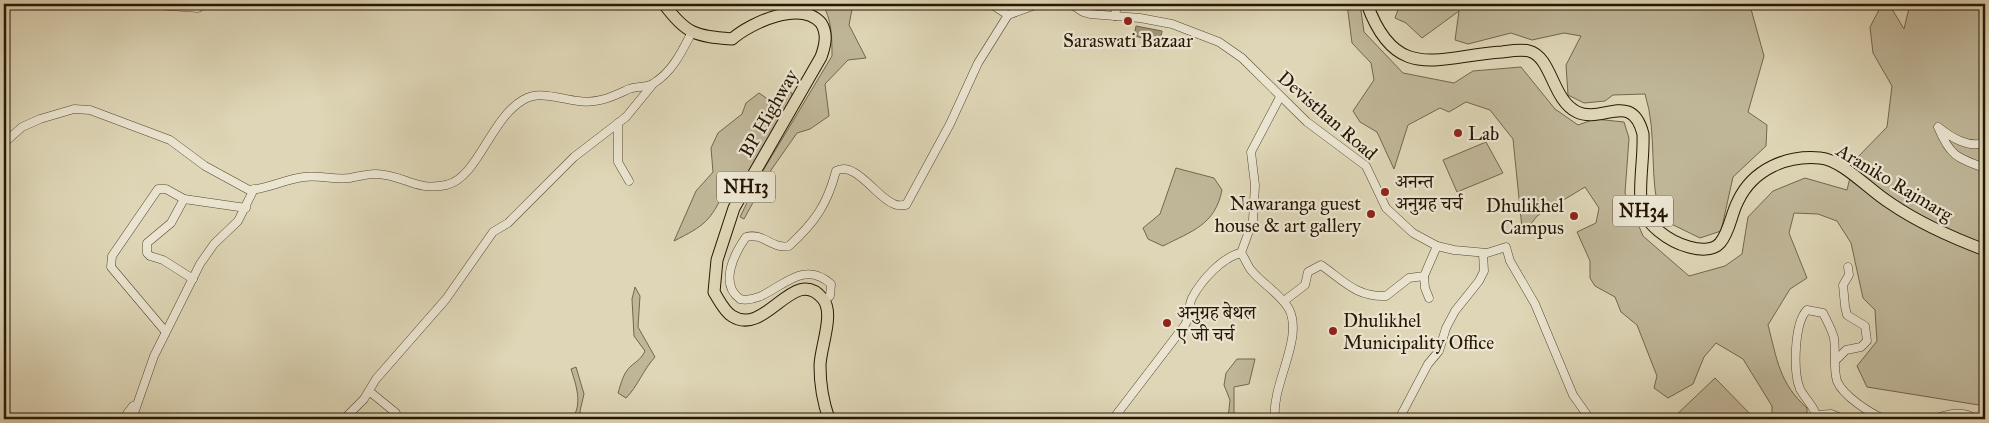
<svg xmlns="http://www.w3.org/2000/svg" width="1989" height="423" font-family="'IM FELL Great Primer','Noto Serif Devanagari',serif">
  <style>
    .green { fill: #bfb698; stroke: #72664e }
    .water { fill: #9f9579; stroke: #6f634a }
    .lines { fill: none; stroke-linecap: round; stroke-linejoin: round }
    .minor-casing { stroke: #544730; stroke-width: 9 }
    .highway-casing { stroke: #261703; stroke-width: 13 }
    .minor { stroke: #eae4d0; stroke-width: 8 }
    .highway { stroke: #ded6b6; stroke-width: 11 }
    .poi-dot { fill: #8f2418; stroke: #eae4d0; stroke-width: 2 }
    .labels { text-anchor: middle; stroke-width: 4.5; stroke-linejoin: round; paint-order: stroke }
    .shield { fill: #eae4d0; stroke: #615440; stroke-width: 1 }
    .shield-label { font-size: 18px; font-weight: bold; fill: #261703 }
    .poi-label { font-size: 19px; fill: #261703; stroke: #eae4d0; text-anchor: start }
    .street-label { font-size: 19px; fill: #261703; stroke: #eae4d0 }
  </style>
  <rect width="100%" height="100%" fill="#ded6b6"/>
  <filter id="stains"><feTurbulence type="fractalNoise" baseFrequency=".004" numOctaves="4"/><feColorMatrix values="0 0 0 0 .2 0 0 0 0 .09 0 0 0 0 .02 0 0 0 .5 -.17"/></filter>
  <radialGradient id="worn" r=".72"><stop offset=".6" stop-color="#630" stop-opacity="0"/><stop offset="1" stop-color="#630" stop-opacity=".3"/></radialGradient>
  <g class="green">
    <path d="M822 4H853L849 25 866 58 848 60 825 84 829 116 810 129 797 133 769 173 744 219 740 217 761 174 832 56C832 39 832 18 822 4Z"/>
    <path d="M1347 4H1360L1364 32 1403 73 1454 83 1473 71 1521 67 1555 109 1578 125 1595 119 1624 122 1629 138 1625 193 1643 236 1689 276 1725 266 1742 254 1748 217 1773 191 1805 178 1847 190 1854 161 1887 127 1892 86 1873 53 1870 27 1880 8 1889 4 1904 29 1910 4H1985V406L1867 387 1857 366 1877 341 1875 310 1863 298 1851 243 1837 221 1818 214 1794 213 1789 233 1807 278 1790 289 1768 325C1777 359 1779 383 1807 408V419H1772V406L1743 359 1716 343 1704 357 1693 384 1668 398 1654 388 1657 376 1637 325 1621 312 1615 297 1595 286 1590 278V261L1577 232 1596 223 1599 208 1585 187 1537 216 1527 229 1522 228 1513 139 1490 110 1466 102 1449 112 1440 108 1408 125 1394 169 1377 132 1360 122 1353 111 1374 80 1371 63 1352 43Z"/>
    <path d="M1381 4H1768L1751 9 1764 56 1748 112 1767 125 1766 146 1733 177 1721 231 1700 238 1661 219C1648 178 1658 135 1645 94L1613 95 1605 101 1584 103 1568 95 1566 65 1581 36 1564 33 1532 40 1511 33 1468 44 1455 40 1459 11 1422 38 1406 23 1395 18 1399 7 1382 6Z"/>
    <path d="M787 91 792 93V100L744 182 732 189 725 190C710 222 705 225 674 241L696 191 713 172 711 148 718 133 742 114 746 103 759 93 769 100H778Z"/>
    <path d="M1486 142 1503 173 1457 192 1443 160Z"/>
    <path d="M1176 168 1214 178 1222 190C1215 225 1192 231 1163 246L1148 239 1143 228 1160 214Z"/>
    <path d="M635 287 640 296 638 327 655 357C643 370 638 386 626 398L618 393C621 384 623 373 631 366 637 361 641 359 645 351L634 336 632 299Z"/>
    <path d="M1237 359H1255L1249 384 1234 387V419H1228L1230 400 1224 385 1226 373Z"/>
    <path d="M576 367 584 394 580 411 581 419H572C583 404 576 385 571 369Z"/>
    <path d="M1715 378 1755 419H1672Z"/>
  </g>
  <path class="water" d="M1136 26 1162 31 1160 42 1134 36Z"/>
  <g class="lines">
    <defs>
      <g id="minor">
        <path d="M142 4 198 8 204 4"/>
        <path d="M991 4 1008 15"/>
        <path d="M1071 4 1083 12 1090 14 1140 18 1172 24 1219 42 1242 58 1307 122 1366 166 1386 208 1413 233 1437 246 1454 250 1487 253 1506 247 1510 261 1535 304 1573 395 1590 419"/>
        <path d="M1115 16 1117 4"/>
        <path d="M618 123V162L629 181"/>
        <path d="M4 143 22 127 40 119 74 109 90 110 170 140 205 166 249 190C267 189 286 179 304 177 319 175 335 180 350 178 359 176 367 174 376 174 402 174 416 192 446 185 478 178 490 119 523 100 540 90 560 99 578 101 598 104 611 97 629 89 636 86 648 88 654 83 673 71 682 51 692 32"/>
        <path d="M1985 143C1968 148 1952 138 1938 127 1950 156 1957 158 1985 168"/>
        <path d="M184 199 171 223 147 243V253L150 256 163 260 193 279"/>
        <path d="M1424 276 1425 288 1429 298"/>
        <path d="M824 300 830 296 831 284C797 253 771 306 740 299 719 284 734 254 746 237 763 232 773 250 789 246 815 222 827 205 836 171 855 160 877 198 894 204 897 206 903 205 906 205L950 124 978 63 1008 15 1038 4"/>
        <path d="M1284 301 1305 285 1308 272 1321 265C1344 281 1356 297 1386 296L1409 278 1424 276 1437 246"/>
        <path d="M165 331 111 267 112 256 158 189H166L184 199 246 208"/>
        <path d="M1835 361 1846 350 1861 347 1867 341 1865 326 1847 315 1845 306 1843 285 1849 275 1848 267"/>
        <path d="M369 391 396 413V419"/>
        <path d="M1817 415 1831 414 1843 419"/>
        <path d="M123 419 133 406"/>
        <path d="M132 419 154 356 200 264 214 244 238 221 254 189"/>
        <path d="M344 419 364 399 376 379 446 299 493 232 508 223 574 157 626 117 653 84"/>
        <path d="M1113 419 1185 325C1190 316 1188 307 1192 298 1201 281 1222 257 1241 253"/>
        <path d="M1275 419C1271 385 1304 339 1289 309 1280 293 1262 284 1251 270 1247 265 1245 258 1241 253L1253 220 1255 185 1251 152 1280 97"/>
        <path d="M1399 419 1428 364 1439 351 1446 328 1455 311 1479 281 1484 271 1483 253"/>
        <path d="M1817 419C1816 408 1805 399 1800 389 1793 372 1794 323 1807 310L1823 313C1827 321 1832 330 1834 338 1836 352 1833 367 1837 381 1843 396 1870 413 1884 419"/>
        <path d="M1933 419C1948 415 1961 409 1975 419"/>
      </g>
      <g id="highway">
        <path d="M664 4C686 34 695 36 732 39 752 22 801 0 821 23 828 34 825 46 821 57L734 208 717 260 714 292C719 300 724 311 732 316 766 338 794 263 823 299 835 314 820 348 820 366 820 385 823 402 829 419"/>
        <path d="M1367 4C1396 84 1438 56 1502 52 1510 51 1520 49 1529 51 1552 57 1552 100 1577 112 1602 124 1632 90 1643 134 1644 157 1639 180 1641 203 1643 224 1670 242 1689 247 1699 250 1713 251 1720 243 1730 231 1731 214 1738 201 1753 169 1787 155 1820 158 1843 160 1870 191 1890 203 1919 223 1953 238 1985 250"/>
      </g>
    </defs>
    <use href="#minor" class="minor-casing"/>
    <use href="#highway" class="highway-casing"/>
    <use href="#minor" class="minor"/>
    <use href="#highway" class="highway"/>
  </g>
  <g class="poi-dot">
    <circle cx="1128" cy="21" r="5"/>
    <circle cx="1458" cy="133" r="5"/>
    <circle cx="1385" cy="192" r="5"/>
    <circle cx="1371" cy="214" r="5"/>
    <circle cx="1574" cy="216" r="5"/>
    <circle cx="1167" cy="323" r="5"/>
    <circle cx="1333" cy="331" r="5"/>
  </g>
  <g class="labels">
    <g class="shield">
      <rect x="717" y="171.5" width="58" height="31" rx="4"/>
      <rect x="1613" y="195.5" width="60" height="31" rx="4"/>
    </g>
    <g class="shield-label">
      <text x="746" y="193">NH13</text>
      <text x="1643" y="217">NH34</text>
    </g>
    <g class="poi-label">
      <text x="1128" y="47" text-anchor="middle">Saraswati Bazaar</text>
      <text x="1468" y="140">Lab</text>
      <text x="1395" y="188">अनन्त<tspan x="1395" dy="22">अनुग्रह चर्च</tspan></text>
      <text x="1361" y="210" text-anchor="end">Nawaranga guest<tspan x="1361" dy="22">house &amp; art gallery</tspan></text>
      <text x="1564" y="212" text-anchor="end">Dhulikhel<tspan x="1564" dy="22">Campus</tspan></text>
      <text x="1177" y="319">अनुग्रह बेथल<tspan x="1177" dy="22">ए जी चर्च</tspan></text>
      <text x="1343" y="327">Dhulikhel<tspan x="1343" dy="22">Municipality Office</tspan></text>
    </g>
    <g class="street-label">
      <text transform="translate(768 113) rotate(-60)" y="7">BP Highway</text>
      <text transform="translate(1328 115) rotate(41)" y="7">Devisthan Road</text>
      <text transform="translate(1895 182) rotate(31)" y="7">Araniko Rajmarg</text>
    </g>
  </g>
  <rect width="1989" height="423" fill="none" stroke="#ded6b6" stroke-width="20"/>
  <rect x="5" y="5" width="1979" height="413" fill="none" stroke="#261703" stroke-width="2.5"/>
  <rect x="10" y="10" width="1969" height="403" fill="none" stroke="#261703"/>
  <rect width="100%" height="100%" filter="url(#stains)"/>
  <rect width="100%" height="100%" fill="url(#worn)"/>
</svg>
